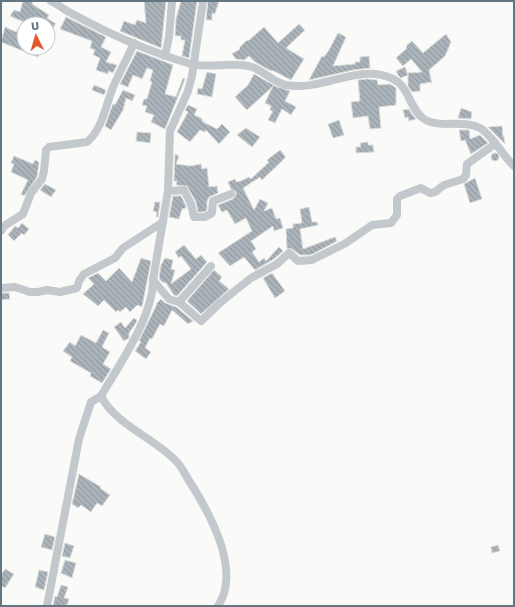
<svg xmlns="http://www.w3.org/2000/svg" width="515" height="607" font-family="Rubik,sans-serif">
  <style>
    .building { fill: url(#building-back-hatch); stroke: #dcdcda }
    .lines { fill: none; stroke-linecap: round; stroke-linejoin: round }
    .minor { stroke: #c3c8cc; stroke-width: 8 }
  </style>
  <defs>
    <pattern id="building-back-hatch" width="6" height="6" patternUnits="userSpaceOnUse"><rect width="6" height="6" fill="#aab3b9"/><path d="M-1 5l2 2M0 0l6 6M5-1l2 2" fill="none" stroke="#8e969c"/></pattern>
  </defs>
  <rect width="100%" height="100%" fill="#fafaf8"/>
  <g class="building">
    <path d="M23 1H33L32 4 49 15 47 18 56 24H55L48 40V24H24V48H41L38 57 1 42 5 27 16 32 24 22 10 16 14 10 20 12Z"/>
    <path d="M144 1H166L161 48 120 31 124 21 135 25 137 20 146 23Z"/>
    <path d="M181 1H197L189 58 182 56 185 40H181V36H175L176 19Z"/>
    <path d="M208 1H219L215 14 212 13V20H206Z"/>
    <path d="M66 17 106 37 101 47 111 52 106 62 117 65 113 73 108 71V74L96 70 100 58 93 55 95 50 90 48 92 41 60 29Z"/>
    <path d="M299 24 305 30 286 48 304 59 291 80 272 70 271 71 255 62 249 56 244 60 236 59 232 54 240 49 239 48 247 40 248 41 264 27 278 43Z"/>
    <path d="M338 33 346 37 333 66 355 64V62H360V57L369 56 370 68 353 70 309 80 322 56 324 57 329 50Z"/>
    <path d="M446 34 451 42 445 56 429 70 432 84 431 82 420 84V91L412 92 408 86V73L422 72 411 59 403 66 396 58 407 48 406 46 412 41 423 53Z"/>
    <path d="M137 51 173 65 165 94 176 97 183 78 185 79 165 129 151 122 154 115 145 112 147 106 142 105 144 99H147L152 82 150 81 153 70 147 68 142 79 133 75 128 87 120 84Z"/>
    <path d="M405 67 408 75 401 78 398 75 396 71Z"/>
    <path d="M207 72 216 74 212 97 197 94 198 88 202 89Z"/>
    <path d="M254 74 275 86 290 91 285 101 296 107 291 115 282 109 275 123 268 120 273 111 270 110 271 106 265 103 273 86 247 110 235 97 248 85Z"/>
    <path d="M367 79 377 80 378 85 390 84 396 88V105L379 107 381 128 370 129 368 116 353 118 351 102 360 101 358 80Z"/>
    <path d="M94 85 106 90 104 95 92 90Z"/>
    <path d="M123 90 135 95 132 101 126 98 123 110 111 130 105 126 113 104 115 105Z"/>
    <path d="M188 105 197 109 194 115 201 118 203 122 217 129 222 124 230 132 219 144 206 130 205 132 200 130 190 142 177 132 188 112 185 110Z"/>
    <path d="M461 108 472 112 471 119 458 118Z"/>
    <path d="M409 109 411 113 416 119 409 121 408 117 405 118 403 110Z"/>
    <path d="M339 120 344 135 333 138 328 124Z"/>
    <path d="M502 126 503 137H504L505 144 488 127Z"/>
    <path d="M246 128 260 137 252 147 237 135Z"/>
    <path d="M459 130H469L470 139 480 135 488 143 471 154 465 140 461 141Z"/>
    <path d="M137 132 151 133 150 143 136 141Z"/>
    <path d="M368 142V145H373L374 152 356 153V147H361L360 143Z"/>
    <path d="M280 150 285 156V158L262 180 260 177 243 188 254 210 260 199 268 203 264 211 272 208 276 219 280 218 283 228 274 231 273 226 251 241 256 249 252 252 259 262 264 258 266 261 279 247 283 251 274 259 255 270 244 257 230 266 218 253 252 231 246 218 235 224 227 210 222 212 218 205 233 199 236 195V192L231 189 228 182 235 179 236 182 241 181 249 177 251 179 269 162 267 160Z"/>
    <circle cx="495" cy="157" r="4"/>
    <path d="M175 154 179 156 176 164 190 166 201 164 202 169 207 168 209 187 217 186 218 193 209 197 207 201V210L204 212H198L196 202 187 186 176 185 177 181H174Z"/>
    <path d="M14 156 33 164 35 160 39 162 37 177 24 196 21 194 28 180 11 172 14 164 11 163Z"/>
    <path d="M475 178 482 199 470 203 464 184Z"/>
    <path d="M45 184 56 190 51 197 40 190Z"/>
    <path d="M173 196H181L186 206V208L182 209 179 219 169 217Z"/>
    <path d="M155 202H160L158 217H156L157 212 153 211Z"/>
    <path d="M309 207 312 222H317L318 225 300 229 303 249 335 237 337 241 311 255H300L292 249 287 248 286 229 293 228V224L302 223 300 209Z"/>
    <path d="M22 223 29 229 24 235 22 233 14 241 8 235 15 226 18 228Z"/>
    <path d="M184 245 196 259 201 255 207 262 177 296 174 295 166 283 162 282 159 278 161 265 165 258 173 260 171 269 175 270 171 284 191 269 181 256 179 258 175 252Z"/>
    <path d="M141 258 151 261 142 307 137 305 130 312 126 307 120 312 118 310 116 312 104 300 98 306 83 294 94 284 88 278 98 273 106 281 119 268 132 282Z"/>
    <path d="M214 270 222 277 219 281 229 289 201 314 187 301Z"/>
    <path d="M272 273 285 291 275 298 263 278Z"/>
    <path d="M1 293H9L10 299 1 300Z"/>
    <path d="M161 299 165 303 176 307 193 321 188 324 172 310 164 326 160 324 152 339 150 338 145 348 151 352 146 359 135 351 141 342 139 341 157 304H156Z"/>
    <path d="M134 318 137 320 136 323 129 333V338L124 341 114 327 121 322 125 328Z"/>
    <path d="M103 330 109 333 102 347 110 352 103 364 111 369 102 383 90 376 91 373 70 361 72 357 63 351 70 342 75 346 81 335 96 343Z"/>
    <path d="M79 474 101 487 100 488 110 495 102 506 97 503 91 512 81 505 78 508 72 504Z"/>
    <path d="M45 534 55 537 52 550 41 547Z"/>
    <path d="M65 543 74 546 70 558 62 556Z"/>
    <path d="M498 545 500 551 492 553 491 547Z"/>
    <path d="M65 560 76 563 72 578 61 573Z"/>
    <path d="M5 569 14 574 5 588 1 586V575Z"/>
    <path d="M39 570 48 572 44 590 35 587Z"/>
    <path d="M61 585 68 587 64 598 69 599 67 605 53 606 55 596 57 597Z"/>
  </g>
  <g class="lines">
    <g class="minor">
      <path d="M51 1C58 4 63 9 69 12 107 33 150 52 191 64 209 69 233 61 252 67 264 71 273 82 286 85 322 92 359 62 393 79 409 86 410 110 424 119 439 129 463 119 480 128 492 135 503 156 514 166"/>
      <path d="M203 1 192 76 188 91 170 131 168 191 153 280C153 317 119 365 101 396 115 424 152 437 174 459 180 464 184 472 188 479 208 510 242 570 218 606"/>
      <path d="M165 56 169 37 172 1"/>
      <path d="M168 191 184 190 191 204 194 217H205L212 213 213 201 231 194"/>
      <path d="M1 231 4 226 23 214 31 193 42 179 44 171 46 150 49 147 87 142C103 129 106 103 114 85 120 71 128 57 134 43"/>
      <path d="M153 280 169 299 179 302 201 321 221 302 251 278 277 264 289 253 298 261 312 260 346 243 372 225 391 223 397 215V199L400 196 421 188 430 193 435 192 444 185 463 179 466 175 467 164 495 144"/>
      <path d="M1 288 15 287 30 292H38L47 290 60 292 77 288 79 281 84 274 115 258 123 248 163 222"/>
      <path d="M179 302 211 266"/>
      <path d="M47 606 79 439 91 402 101 396"/>
    </g>
  </g>
  <rect width="515" height="607" fill="none" stroke="#657683" stroke-width="4"/>
  <g transform="translate(36 36) rotate(355)"><circle r="19" fill="#ffffff" stroke="#c1c8cd"/>
  <path d="M0-3L7 15L0 10L-7 15Z" fill="#e4572e"/>
  <text y="-6" font-size="11" font-weight="bold" text-anchor="middle" fill="#657683">U</text>
  </g>
</svg>
